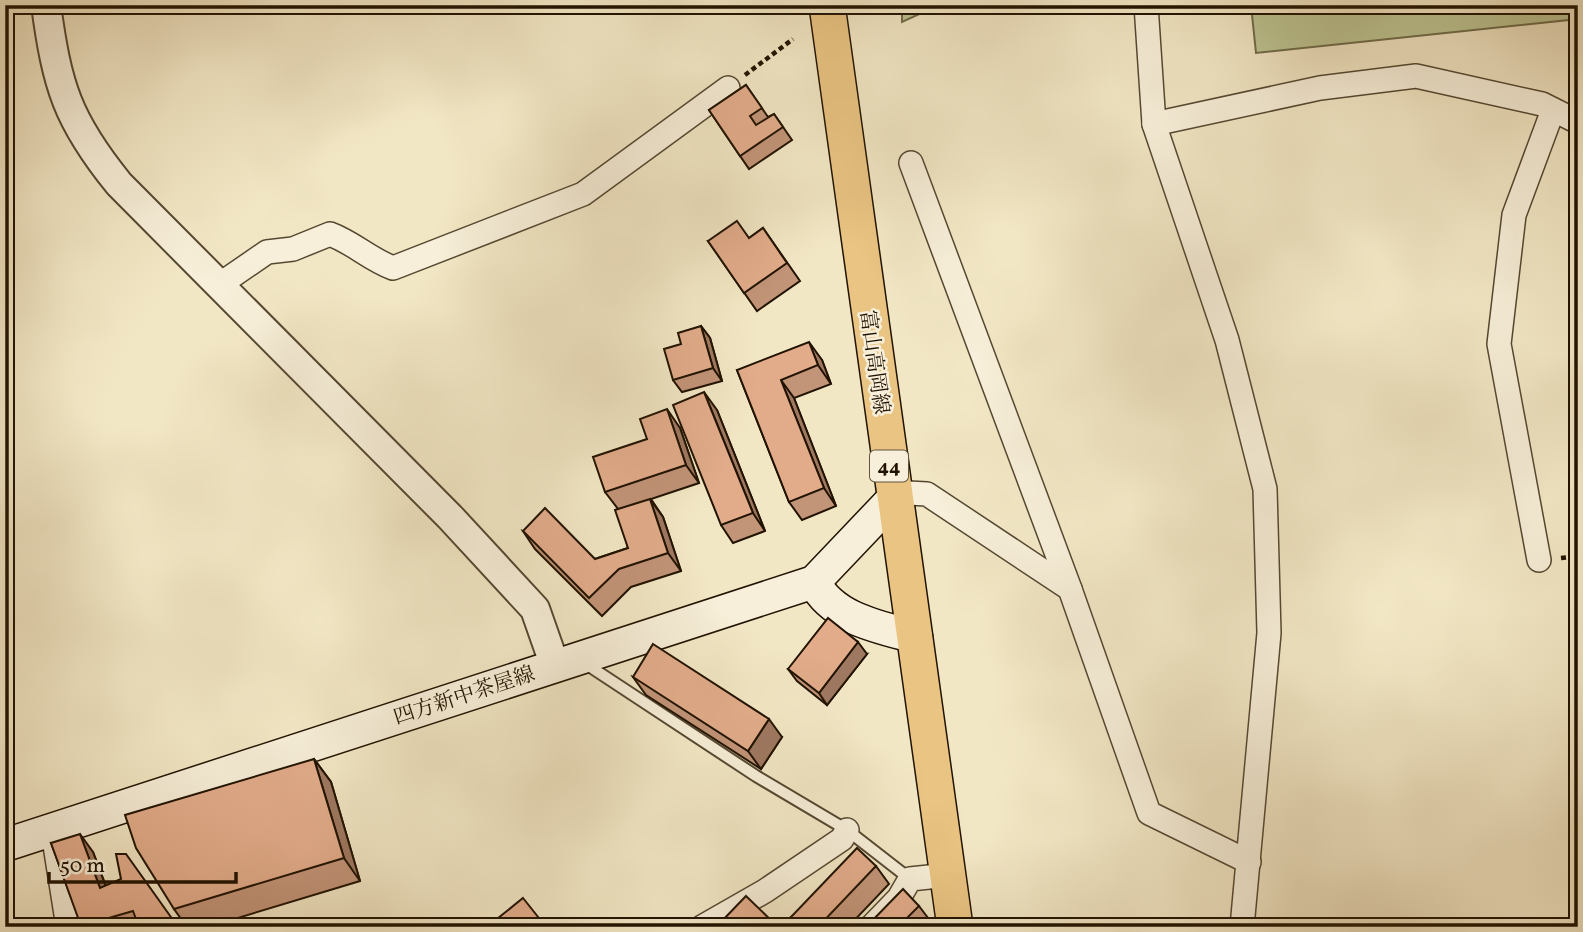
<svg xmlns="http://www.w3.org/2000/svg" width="1583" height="932" font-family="Vollkorn,'Noto Serif JP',serif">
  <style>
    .green { fill: #bdc593; stroke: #6f6c4a; stroke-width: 2 }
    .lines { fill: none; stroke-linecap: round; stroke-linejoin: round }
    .service-casing { stroke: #554831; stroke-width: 14 }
    .minor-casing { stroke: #554831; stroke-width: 26 }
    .tertiary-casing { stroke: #554831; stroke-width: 32 }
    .secondary-casing { stroke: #211300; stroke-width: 35 }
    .primary-casing { stroke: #211300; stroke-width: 38 }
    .path { stroke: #211300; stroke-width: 4.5; stroke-dasharray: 5 3.5; stroke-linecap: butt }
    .service { stroke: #f7efd9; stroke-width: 10 }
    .minor { stroke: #f7efd9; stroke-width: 23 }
    .tertiary { stroke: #f7efd9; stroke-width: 28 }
    .secondary { stroke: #f7efd9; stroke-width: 32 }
    .primary { stroke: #e9c482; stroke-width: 35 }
    .wall { fill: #c29478; stroke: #211300; stroke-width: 2 }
    .shaded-wall { fill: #9e7861; stroke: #211300; stroke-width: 2 }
    .building { fill: #e2ac8b; stroke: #211300; stroke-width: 2 }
    .labels { text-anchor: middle; stroke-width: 5; stroke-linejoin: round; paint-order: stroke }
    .shield { fill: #f7efd9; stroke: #615541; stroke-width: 2 }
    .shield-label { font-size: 19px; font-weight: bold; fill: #211300 }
    .street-label { font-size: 21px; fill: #211300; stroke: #f7efd9 }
  </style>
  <rect width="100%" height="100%" fill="#f2e7c5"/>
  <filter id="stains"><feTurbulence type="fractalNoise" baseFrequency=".00286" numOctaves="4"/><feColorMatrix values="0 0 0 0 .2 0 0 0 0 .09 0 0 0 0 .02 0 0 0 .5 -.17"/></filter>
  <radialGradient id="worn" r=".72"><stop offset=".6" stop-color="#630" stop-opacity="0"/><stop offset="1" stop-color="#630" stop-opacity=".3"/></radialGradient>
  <g class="green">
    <path d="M902 5H939L902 22Z"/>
    <path d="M1251 5H1578V19L1256 53Z"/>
  </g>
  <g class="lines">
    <defs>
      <path id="service" d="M586 664 756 776 847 830 910 879"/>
      <g id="minor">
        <path d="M1146 5 1154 124 1227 340 1265 489 1269 633 1242 927"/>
        <path d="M1154 124 1320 88 1416 76 1542 104 1578 122"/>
        <path d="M911 163 1070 589"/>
        <path d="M219 285 267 252 293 249 330 234C354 243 369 259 393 268L583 194 728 88"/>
        <path d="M893 499 908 493 927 494 1070 589 1149 813 1249 862"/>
        <path d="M1539 560 1499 344 1514 215 1553 110"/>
        <path d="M53 833 68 927"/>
        <path d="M702 927 765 891 842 839 847 830"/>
        <path d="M871 927 899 898 910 879 948 875"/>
      </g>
      <path id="tertiary" d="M46 5C57 86 67 120 119 184L450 517 535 609 555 666"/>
      <g id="secondary">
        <path d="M814 582C833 619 879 627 916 637"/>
        <path d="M5 845 814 582 893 499"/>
      </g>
      <path id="primary" d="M827 5 955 927"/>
    </defs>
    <use href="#service" class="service-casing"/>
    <use href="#minor" class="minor-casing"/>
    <use href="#tertiary" class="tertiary-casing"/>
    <use href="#secondary" class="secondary-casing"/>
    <use href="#primary" class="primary-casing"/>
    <g class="path">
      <path d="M745 75 793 39"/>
      <path d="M1561 558 1578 556"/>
    </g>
    <use href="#service" class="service"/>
    <use href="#minor" class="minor"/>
    <use href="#tertiary" class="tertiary"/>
    <use href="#secondary" class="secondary"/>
    <use href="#primary" class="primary"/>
  </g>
  <g class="wall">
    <path d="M746 85 768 117 774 114 792 140 749 169 709 110Z"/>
    <path d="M763 228 800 281 757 311 708 241 749 238Z"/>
    <path d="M701 326 710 338 722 381 682 392 673 380 681 344Z"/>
    <path d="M822 360 831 384 794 398 836 506 802 520 789 502 737 370Z"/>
    <path d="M717 410 765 531 733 543 721 525Z"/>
    <path d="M680 428 699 483 651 499 663 517 681 571 631 587 602 616 535 549 523 531 595 559 628 548 618 509 605 492Z"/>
    <path d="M867 654 827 705 797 681 788 669Z"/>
    <path d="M633 677 782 737 761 769 646 695Z"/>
    <path d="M314 759 331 782 360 881 208 927H187L174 909Z"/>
    <path d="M51 843 93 852 106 886 178 927H82Z"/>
    <path d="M876 866 889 884 848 927H798L791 917Z"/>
    <path d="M919 906 928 918 920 927H866Z"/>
  </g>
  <g class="shaded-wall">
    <path d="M701 326 710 338 722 381 713 368Z"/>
    <path d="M809 342 822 360 831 384 818 365Z"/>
    <path d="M781 380 794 398 836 506 824 488Z"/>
    <path d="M704 392 717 410 765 531 753 513Z"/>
    <path d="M667 409 680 428 699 483 686 465Z"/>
    <path d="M650 499 663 517 681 571 668 553Z"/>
    <path d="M858 642 867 654 827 705 819 693Z"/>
    <path d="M769 719 782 737 761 769 748 751Z"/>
    <path d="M314 759 331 782 360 881 344 858Z"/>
    <path d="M80 834 93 852 113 906 100 888Z"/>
  </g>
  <g class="building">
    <path d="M746 85 762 108 750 116 756 125 774 114 783 127 740 156 709 110Z"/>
    <path d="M737 221 749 238 763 228 787 263 744 293 708 241Z"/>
    <path d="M701 326 713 368 673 380 664 349 681 344 678 333Z"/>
    <path d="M809 342 818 365 781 380 824 488 789 502 737 370Z"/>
    <path d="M704 392 753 513 721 525 673 405Z"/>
    <path d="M667 409 686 465 605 492 593 457 647 439 640 419Z"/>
    <path d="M650 499 668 553 619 569 589 598 523 531 545 508 595 559 628 548 615 510Z"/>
    <path d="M828 618 858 642 819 693 788 669Z"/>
    <path d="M653 644 769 719 748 751 633 677Z"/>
    <path d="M314 759 344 858 174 909 136 848 125 815Z"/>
    <path d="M80 834 100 888 121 879 116 854H126L178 927H139L133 911 81 926 51 843Z"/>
    <path d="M857 848 876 866 818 927H801L791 917Z"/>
    <path d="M903 889 919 906 898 927H866Z"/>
    <path d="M746 896 778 927H727L721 922Z"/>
    <path d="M523 898 546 927H495L492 923Z"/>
  </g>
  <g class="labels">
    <rect class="shield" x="870" y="450.5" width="38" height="31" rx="5"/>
    <g class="shield-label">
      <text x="889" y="473">44</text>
    </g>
    <g class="street-label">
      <text transform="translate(875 362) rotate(82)" y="7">富山高岡線</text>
      <text transform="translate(464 695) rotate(-18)" y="7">四方新中茶屋線</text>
    </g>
  </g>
  <rect width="1583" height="932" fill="none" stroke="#f2e7c5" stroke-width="28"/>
  <rect x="7" y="7" width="1569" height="918" fill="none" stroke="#211300" stroke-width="3.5"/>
  <rect x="14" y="14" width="1555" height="904" fill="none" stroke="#211300" stroke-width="2"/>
  <path d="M49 872v10h187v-10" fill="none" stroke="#211300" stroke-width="3.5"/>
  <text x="60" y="872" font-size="21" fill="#211300" stroke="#f7efd9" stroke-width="5" paint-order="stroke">50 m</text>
  <rect width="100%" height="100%" filter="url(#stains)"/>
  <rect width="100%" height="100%" fill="url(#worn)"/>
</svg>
